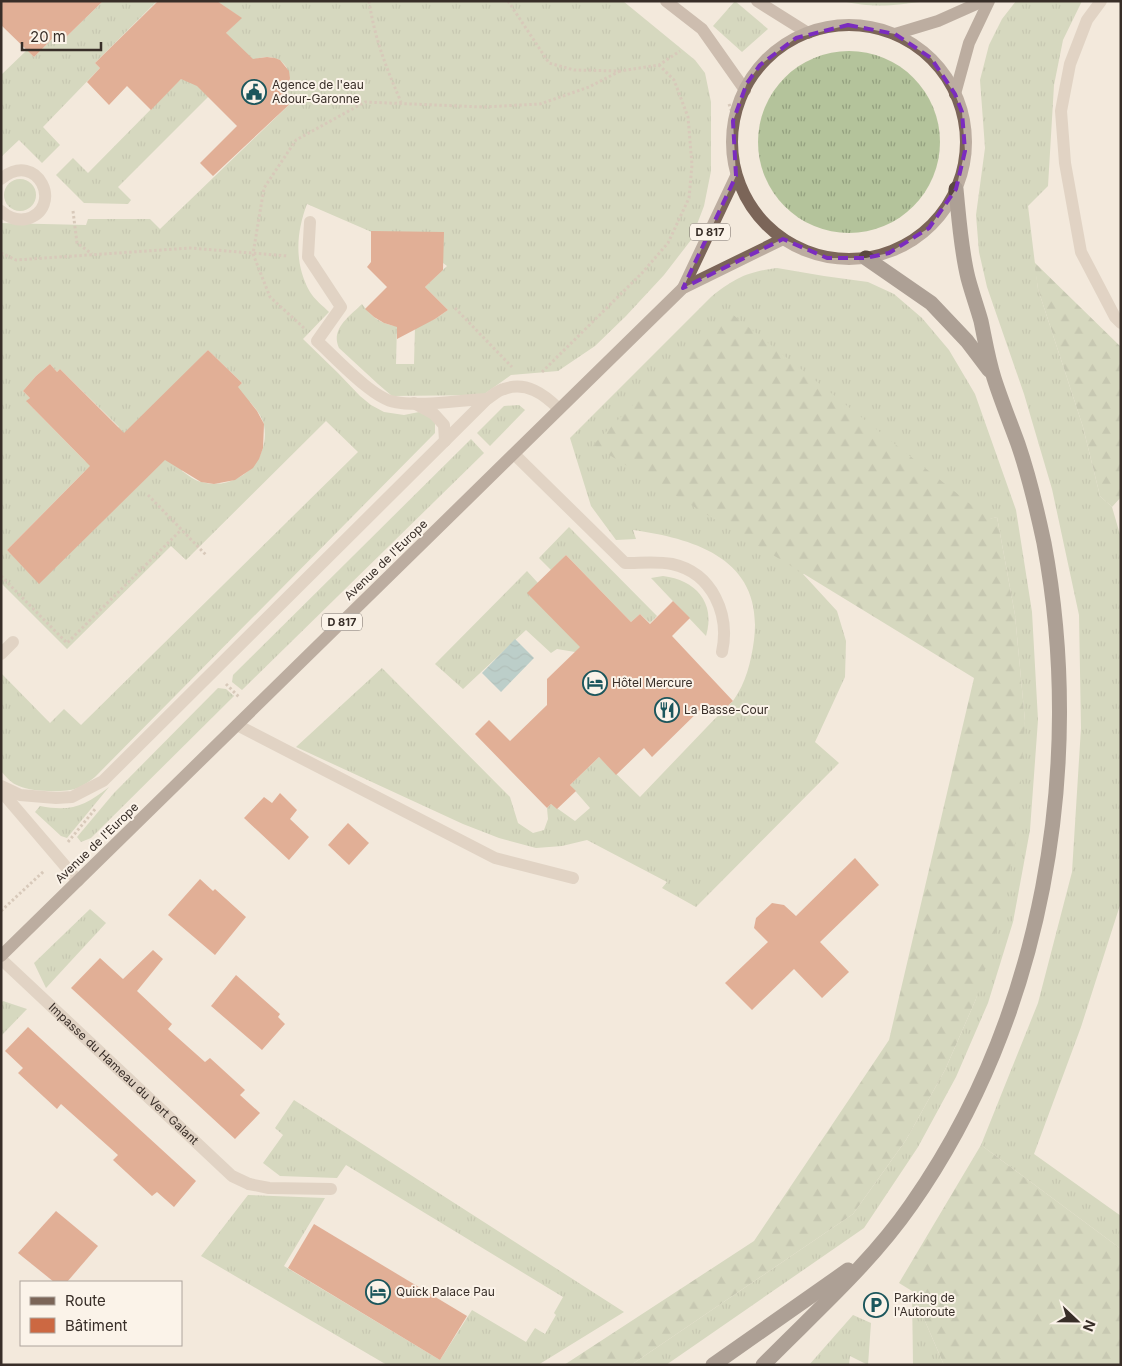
<svg xmlns="http://www.w3.org/2000/svg" width="1122" height="1366" font-family="Inter,sans-serif">
  <style>
    .grass { fill: url(#grass-tufts); fill-rule: evenodd }
    .forest { fill: url(#forest-firs) }
    .water { fill: url(#water-waves) }
    .building { fill: #cc6842 }
    .lines { fill: none; stroke-linecap: round; stroke-linejoin: round }
    .path { stroke: #b8a391; stroke-width: 3; stroke-dasharray: 2.5 2.5; stroke-linecap: butt }
    .lane { stroke: #ccb9a7; stroke-width: 12 }
    .street { stroke: #ccb9a7; stroke-width: 12 }
    .secondary { stroke: #a08878; stroke-width: 12 }
    .primary { stroke: #7b6558; stroke-width: 12 }
    .highway { stroke: #5a483f; stroke-width: 15 }
    .marked { fill: none; stroke: #7b2cbf; stroke-width: 4; stroke-dasharray: 10 6; stroke-linejoin: round }
    .labels { text-anchor: middle; stroke-width: 4; stroke-linejoin: round; paint-order: stroke }
    .shield { fill: #fbf3e9; stroke: #726962; stroke-width: 1 }
    .shield-label { font-size: 11px; font-weight: bold; fill: #382e28 }
    .poi-label { font-size: 12px; fill: #382e28; stroke: #fbf3e9; text-anchor: start }
    .street-label { font-size: 12px; fill: #382e28; stroke: #fbf3e9 }
  </style>
  <defs>
    <pattern id="grass-tufts" width="24" height="20" patternUnits="userSpaceOnUse" patternTransform="scale(1.25)"><rect width="24" height="20" fill="#b4c39b"/><path d="M3 7l-1-3M5 7V3M7 7l1-3M15 17l-1-3M17 17v-4M19 17l1-3" fill="none" stroke="#939f7e"/></pattern>
    <pattern id="forest-firs" width="22" height="20" patternUnits="userSpaceOnUse" patternTransform="scale(1.25)"><rect width="22" height="20" fill="#b4c39b"/><path d="M5 1l3.5 6h-7zM16 11l3.5 6h-7z" fill="#939f7e"/></pattern>
    <pattern id="water-waves" width="16" height="10" patternUnits="userSpaceOnUse" patternTransform="scale(1.25)"><rect width="16" height="10" fill="#7aaeb2"/><path d="M0 5q4-4 8 0t8 0" fill="none" stroke="#658e91"/></pattern>
  </defs>
  <rect width="100%" height="100%" fill="#f3e9dc"/>
  <g class="grass">
    <path d="M103 1H157L95 63 100 68 43 127 60 145 42 163 19 140 1 157V75L27 50 34 57 57 34 63 40Z"/>
    <path d="M217 1H623L695 60 705 73 711 102V171L704 206 691 240 664 275 626 316 595 346 558 371 511 375 483 395 392 396 378 384 339 348C330 329 350 316 362 304 370 316 382 325 397 326L396 364H414L415 327 435 319 448 310 425 287 447 266 443 263 307 204C296 233 294 264 310 292 314 299 323 306 329 312L303 339 338 373 360 396 371 405 384 412 404 415 419 412 430 417 435 422V433L95 777C90 781 84 785 78 788 64 793 33 792 19 786 11 783 7 778 1 771V673L50 723 64 709 81 725 358 452 326 421 186 560 171 546 67 649 1 583V223L86 225 88 219H150L160 229 293 101 286 93C298 69 278 49 254 60L208 97 118 187 131 200 128 204 84 203 56 175 73 158 88 173 241 18ZM208 350 242 383 219 405 250 402C255 408 262 416 264 425 271 460 237 492 202 482 195 481 188 475 182 471L187 438 39 583 7 550 84 472 96 466 85 461 27 402 30 398 23 391 36 376 50 364 57 372 60 369 119 427 115 431 123 439Z"/>
    <path d="M735 1 768 29 742 52 713 26Z"/>
    <path d="M841 1H926C893 6 873 8 841 1Z"/>
    <path d="M1016 1H1082L1063 40 1054 85 1048 186 1028 206 1038 289 1083 427 1100 496 1112 507 1121 538V902L1081 1027 1034 1154 1121 1216V1249L981 1145 1038 1003 1072 872 1081 728 1079 615 1052 489 1024 394 987 287 979 252 976 215 985 148 980 80 989 45 1002 19Z"/>
    <circle cx="849" cy="142" r="91"/>
    <circle cx="20" cy="195" r="16"/>
    <path d="M777 268 824 276 868 282 894 294 922 318 949 350 975 394 1016 510 1032 612 1038 720 1030 830 1013 922 988 1003 956 1077 918 1147 864 1228 666 1365H631L853 1214 906 1140 945 1070 976 999 1025 721 1015 615 997 517 803 574 837 611 846 641 845 677 815 742 839 763 696 907 662 888 667 882 587 840 562 846 536 848 499 838 463 824 296 747 382 668 510 797 518 823 533 833 544 830 548 819 547 808 551 804 575 821 590 808 570 785 599 757 640 797C662 774 684 751 706 728 714 719 725 710 733 701 746 683 751 662 754 640 764 560 697 539 633 530L636 539 616 540 591 506 570 438 711 297C735 278 747 272 777 268Z"/>
    <path d="M519 405 525 410 490 446 477 433 504 406Z"/>
    <path d="M471 439 484 453 242 690 232 682 233 675Z"/>
    <path d="M569 527 657 616 650 623 640 614 631 622 566 555 551 570 539 558Z"/>
    <path d="M527 571 538 583 587 654 557 649 551 653 526 630 463 689 435 664Z"/>
    <path d="M663 576C695 580 716 602 706 636L651 578Z"/>
    <path d="M218 688 226 689 234 696 91 838 81 842 77 837 114 793Z"/>
    <path d="M109 787 67 838 61 836 35 812 40 806C71 812 85 806 109 787Z"/>
    <path d="M90 909 106 923 46 988 34 963Z"/>
    <path d="M3 1001 27 1009 1 1036V1003Z"/>
    <path d="M294 1100 624 1312 538 1365H387L201 1256 248 1195 325 1198 284 1266 440 1360 472 1310 526 1342 535 1328 545 1334 556 1315 554 1313 563 1297 346 1165 337 1178 280 1176 263 1163 283 1135 275 1128Z"/>
    <path d="M912 1291 944 1365H913Z"/>
    <path d="M853 1315 871 1323 868 1365 850 1356 849 1365H809Z"/>
  </g>
  <g class="forest">
    <path d="M1034 262 1121 347V497L1112 507 1100 496 1083 427 1038 289Z"/>
    <path d="M727 310 989 519 997 517 1015 615 1025 721 1018 828 1000 918 976 999 945 1070 906 1140 853 1214 631 1365H564L754 1241 889 1040 974 678 593 445Z"/>
    <path d="M981 1145 1121 1249V1365H944L912 1291 899 1283Z"/>
  </g>
  <path class="water" d="M515 639 534 658 501 692 482 673Z"/>
  <g class="building">
    <path d="M1 1H103L63 40 57 34 34 57 1 25Z"/>
    <path d="M158 1H217L242 18 226 33 253 59 267 57 275 58 280 60 289 71 290 78 287 94 293 101 213 176 200 163 237 126 197 86 181 79 151 110 127 86 109 105 87 82 100 68 95 63Z"/>
    <path d="M371 231 444 232 443 270 425 287 448 310 435 319 397 339V327L384 323 374 317 365 309 387 287 367 267 371 262Z"/>
    <path d="M208 350 242 383 238 387 257 411 264 424 263 448 259 459 253 468 235 480 214 484 201 482 165 460 39 584 7 550 90 466 26 401 30 398 23 391 36 376 50 364 57 372 60 369 124 433Z"/>
    <path d="M566 555 631 622 640 614 650 624 673 601 690 618 672 636 733 701 718 715 707 703 652 757 644 748 616 775 599 757 570 785 576 791 557 809 551 804 547 808 475 734 489 720 510 741 547 705V679L580 647 527 593Z"/>
    <path d="M280 793 297 810 290 819 309 837 289 860 244 818 264 797 272 803Z"/>
    <path d="M348 823 369 843 349 865 328 845Z"/>
    <path d="M855 858 879 885 820 942 849 972 822 998 794 969 752 1010 725 983 768 942 754 928 756 918 772 903 784 905 796 916Z"/>
    <path d="M200 879 213 891 215 889 246 917 215 955 168 915Z"/>
    <path d="M153 950 163 959 137 991 172 1024 168 1029 205 1062 210 1058 245 1090 240 1095 260 1113 235 1139 71 988 100 958 123 979Z"/>
    <path d="M236 975 280 1014 278 1017 285 1024 262 1050 211 1006Z"/>
    <path d="M28 1027 196 1181 174 1207 157 1192 152 1196 113 1160 118 1155 61 1104 57 1109 18 1073 23 1068 5 1051Z"/>
    <path d="M56 1211 98 1246 67 1282H54L18 1253Z"/>
    <path d="M314 1224 467 1316 440 1360 288 1268Z"/>
  </g>
  <g class="lines">
    <g class="path">
      <path d="M369 1C375 40 386 67 401 102"/>
      <path d="M508 1 549 63 574 70 620 71 659 65 680 51"/>
      <path d="M729 104 734 118"/>
      <path d="M73 211 77 243 92 254"/>
      <path d="M1 253 16 260 190 248 288 256"/>
      <path d="M455 308 512 367"/>
      <path d="M304 328 270 297 253 254 264 188 296 140 365 102 483 107 540 104 589 87 620 71"/>
      <path d="M542 372 642 273 668 243 689 198 692 165 688 117 674 80 659 65"/>
      <path d="M148 495 206 555"/>
      <path d="M1 576 67 643 181 530"/>
      <path d="M226 684 239 697"/>
      <path d="M68 842 96 808"/>
      <path d="M1 911 44 871"/>
    </g>
    <g class="lane">
      <path d="M1101 1 1087 20 1070 64 1061 111 1065 163 1081 252 1115 317 1121 323"/>
      <path d="M1 179C38 148 65 209 26 219 16 221 8 217 1 211"/>
      <path d="M310 222 308 257 341 307 317 341C334 356 373 399 395 402 420 407 460 400 487 399"/>
      <path d="M414 403 434 414 444 425 445 441"/>
      <path d="M514 454 625 563C641 563 657 561 672 564 713 573 730 615 722 652"/>
      <path d="M1 654 13 642"/>
      <path d="M237 725 495 858 573 878"/>
      <path d="M1 786 20 795 56 798 72 797 103 781 487 399C492 396 498 390 504 389 526 381 544 394 559 409"/>
      <path d="M1 791 78 881"/>
      <path d="M249 1184 269 1188 331 1189"/>
    </g>
    <path class="street" id="s1" d="M1 959 232 1176 249 1184"/>
    <g class="secondary">
      <path d="M666 1 702 29 745 90"/>
      <path d="M757 1 808 33"/>
    </g>
    <g class="primary">
      <circle cx="849" cy="142" r="117"/>
      <path d="M895 34 938 21 983 1"/>
      <path d="M955 94 969 43 989 1"/>
      <path d="M683 288 736 176"/>
      <path d="M1 956 683 288 783 239"/>
    </g>
    <g class="highway">
      <path d="M866 258 931 303 967 341 989 370"/>
      <path d="M713 1365 848 1270"/>
      <path d="M763 1365C814 1313 870 1264 911 1205 1043 1017 1086 766 1044 543 1037 510 1029 476 1018 444 1010 422 1001 400 994 378 988 359 985 340 981 321 977 307 972 293 968 278 961 250 959 219 956 189"/>
    </g>
  </g>
  <path d="M0 0H1122V1366H0ZM848 25 895 34 931 58 955 94 962 112 965 151 956 189 929 228 889 253 866 258H827L783 239 683 288 736 176 733 121 747 83 760 65 796 38Z" fill="#f3e9dc" fill-opacity=".55" fill-rule="evenodd"/>
  <path class="marked" d="M848 25 895 34 931 58 955 94 962 112 965 151 956 189 929 228 889 253 866 258H827L783 239 683 288 736 176 733 121 747 83 760 65 796 38Z"/>
  <defs>
    <symbol id="civic-ring" viewBox="-11 -11 22 22"><circle r="9.5" fill="#fbf3e9" stroke="#1b565c" stroke-width="1.5"/><path d="M-.6-6.5H3V-4.5H.6V-3L4-1V1h2V6H-6V1h2V-1L-.6-3ZM-1.2 2.5V6h2.4V2.5Z" fill="#1b565c"/></symbol>
    <symbol id="hotel-ring" viewBox="-11 -11 22 22"><circle r="9.5" fill="#fbf3e9" stroke="#1b565c" stroke-width="1.5"/><path d="M-6-4.5h1.5V1H6V5H4.5V3h-9V5H-6ZM-4 0a1.8 1.8 0 1 1 3.6 0ZM.5 0V-2.5h3Q6-2.5 6 0Z" fill="#1b565c"/></symbol>
    <symbol id="restaurant-ring" viewBox="-11 -11 22 22"><circle r="9.5" fill="#fbf3e9" stroke="#1b565c" stroke-width="1.5"/><path d="M-5-6h1v4h1v-4h1v4h1v-4h1v5L-1.5 .5V6h-2V.5L-5-1ZM5-6V6H3V1.5H1.5Q1.5-4 5-6Z" fill="#1b565c"/></symbol>
    <symbol id="parking-ring" viewBox="-11 -11 22 22"><circle r="9.5" fill="#fbf3e9" stroke="#1b565c" stroke-width="1.5"/><path d="M-3.5-5.5H1a3.5 3.5 0 0 1 0 7H-1V5.5H-3.5ZM-1-3.4V-.6H.8a1.4 1.4 0 0 0 0-2.8Z" fill="#1b565c"/></symbol>
  </defs>
  <g fill-rule="evenodd">
    <use href="#civic-ring" x="240" y="78" width="28" height="28"/>
    <use href="#hotel-ring" x="581" y="669" width="28" height="28"/>
    <use href="#restaurant-ring" x="653" y="696" width="28" height="28"/>
    <use href="#hotel-ring" x="364" y="1278" width="28" height="28"/>
    <use href="#parking-ring" x="862" y="1291" width="28" height="28"/>
  </g>
  <g class="labels">
    <g class="shield">
      <rect x="690" y="223.5" width="40" height="17" rx="4"/>
      <rect x="322" y="613.5" width="40" height="17" rx="4"/>
    </g>
    <g class="shield-label">
      <text x="710" y="236">D 817</text>
      <text x="342" y="626">D 817</text>
    </g>
    <g class="poi-label">
      <text x="272" y="89">Agence de l'eau<tspan x="272" dy="14">Adour-Garonne</tspan></text>
      <text x="612" y="687">Hôtel Mercure</text>
      <text x="684" y="714">La Basse-Cour</text>
      <text x="396" y="1296">Quick Palace Pau</text>
      <text x="894" y="1302">Parking de<tspan x="894" dy="14">l'Autoroute</tspan></text>
    </g>
    <g class="street-label">
      <text transform="translate(386 560) rotate(-44)" y="4">Avenue de l'Europe</text>
      <text transform="translate(97 843) rotate(-44)" y="4">Avenue de l'Europe</text>
      <text dy="4" stroke="none"><textPath href="#s1" startOffset="168">Impasse du Hameau du Vert Galant</textPath></text>
    </g>
  </g>
  <rect width="1122" height="1366" fill="none" stroke="#382e28" stroke-width="5"/>
  <rect x="20" y="1281" width="162" height="65" fill="#fbf3e9" stroke="#ada49c"/>
  <rect x="30" y="1297" width="25" height="8" fill="#7b6558" stroke="#ada49c"/>
  <text x="65" y="1306" font-size="15" fill="#382e28">Route</text>
  <rect x="30" y="1318" width="25" height="15" fill="#cc6842" stroke="#ada49c"/>
  <text x="65" y="1331" font-size="15" fill="#382e28">Bâtiment</text>
  <g transform="translate(1077 1321) rotate(112)" stroke="#fbf3e9" stroke-width="4" paint-order="stroke">
  <path d="M0-4L9 19L0 12L-9 19Z" fill="#382e28"/>
  <text y="-8" font-size="14" font-weight="bold" text-anchor="middle" fill="#382e28">N</text>
  </g>
  <path d="M22 42v8h79v-8" fill="none" stroke="#382e28" stroke-width="2.5"/>
  <text x="30" y="42" font-size="15" fill="#382e28" stroke="#fbf3e9" stroke-width="4" paint-order="stroke">20 m</text>
</svg>
